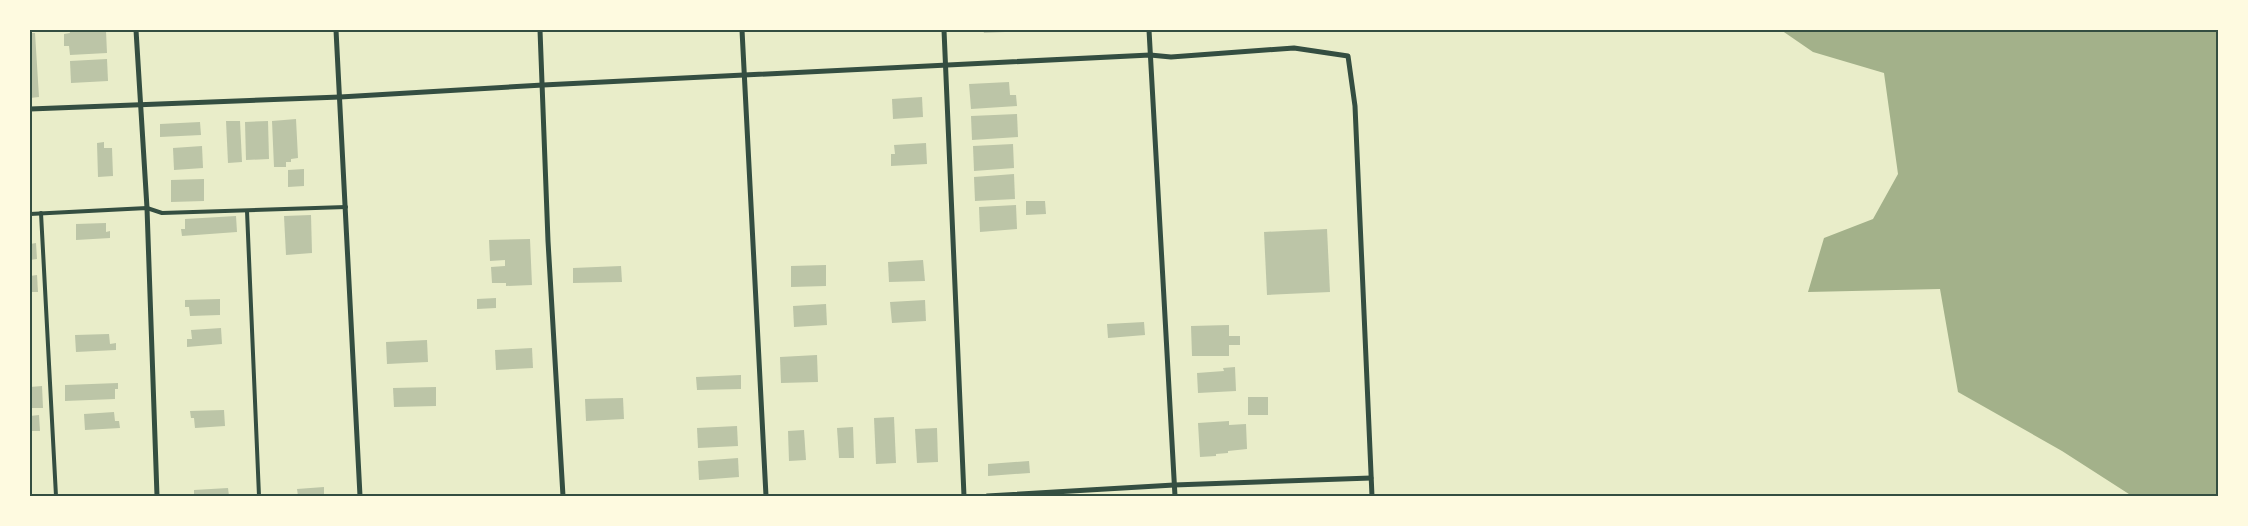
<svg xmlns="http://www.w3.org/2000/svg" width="2248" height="526" font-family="Barlow,sans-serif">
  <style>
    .water { fill: #a3b18a }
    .building { fill: #bcc5a7 }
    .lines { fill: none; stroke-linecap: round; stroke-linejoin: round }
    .service { stroke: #344e41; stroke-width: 4 }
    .minor { stroke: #344e41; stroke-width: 5 }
    .neatline { fill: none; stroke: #344e41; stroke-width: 2 }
  </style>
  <rect width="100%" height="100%" fill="#e9edc9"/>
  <path class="water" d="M1781 30H2218V496H2132L2062 451 1958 392 1940 289 1808 292 1824 238 1873 219 1898 174 1884 73 1813 52Z"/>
  <g class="building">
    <path d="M69 30 106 31 107 53 70 55 69 46H64V34L70 33Z"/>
    <path d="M983 30H1005V32L984 33Z"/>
    <path d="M30 33H35L39 97 30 98Z"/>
    <path d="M107 59 108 81 71 83 70 61Z"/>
    <path d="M1009 82 1010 95H1016L1017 106 971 109 969 84Z"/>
    <path d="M922 97 923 117 893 119 892 99Z"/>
    <path d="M1017 114 1018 137 972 140 971 116Z"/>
    <path d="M296 119 298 158 291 159V162H286V167H274L272 121Z"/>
    <path d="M226 121H240L242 162 228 163Z"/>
    <path d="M268 121 269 159 246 160 245 122Z"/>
    <path d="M200 122 201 135 160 137V124Z"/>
    <path d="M104 142V148H112L113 176 98 177 97 143Z"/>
    <path d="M926 143 927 164 891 166V154H895L894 145Z"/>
    <path d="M1013 144 1014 168 974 171 973 146Z"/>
    <path d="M202 146 203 168 174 170 173 148Z"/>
    <path d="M304 169V186L288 187V170Z"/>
    <path d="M1014 174 1015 199 975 201 974 177Z"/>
    <path d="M204 179V201L171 202V180Z"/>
    <path d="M1026 201H1045L1046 214 1026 215Z"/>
    <path d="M1016 205 1017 229 980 232 979 207Z"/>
    <path d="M311 215 312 253 286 255 284 216Z"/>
    <path d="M236 216 237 232 182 236 181 229H185V219Z"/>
    <path d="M106 223V232L110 231V238L76 240V224Z"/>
    <path d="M1327 229 1330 292 1267 295 1264 232Z"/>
    <path d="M530 239 532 285 506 286V283H492L491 267 505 266V260L490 261 489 240Z"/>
    <path d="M36 243 37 259 30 260V244Z"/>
    <path d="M923 260 925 281 889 282 888 262Z"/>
    <path d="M826 265V286L791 287V266Z"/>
    <path d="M621 266 622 282 573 283V268Z"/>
    <path d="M37 275 38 292H30V276Z"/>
    <path d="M496 298V308L477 309V299Z"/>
    <path d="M220 299V315L190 316 189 307H185V300Z"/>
    <path d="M925 300 926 321 892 323 890 302Z"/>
    <path d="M826 304 827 325 794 327 793 306Z"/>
    <path d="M1144 322 1145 335 1108 338 1107 324Z"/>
    <path d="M1229 325V336H1240V345H1229V356H1192L1191 326Z"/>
    <path d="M221 328 222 344 187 347V339H192L191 330Z"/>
    <path d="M109 334 110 344 116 343V350L76 352 75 335Z"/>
    <path d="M427 340 428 362 387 364 386 342Z"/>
    <path d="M532 348 533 368 496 370 495 350Z"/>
    <path d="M817 355 818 382 781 383 780 357Z"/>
    <path d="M1235 367 1236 391 1198 393 1197 373 1224 371 1223 368Z"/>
    <path d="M741 375V389L697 390 696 377Z"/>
    <path d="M118 383V389H115V399L65 401V385Z"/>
    <path d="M42 386 43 408H30V387Z"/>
    <path d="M436 387V406L394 407 393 388Z"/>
    <rect x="1248" y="397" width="20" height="18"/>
    <path d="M623 398 624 419 586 421 585 399Z"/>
    <path d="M224 410 225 426 195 428 194 418H191L190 411Z"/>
    <path d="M114 412 115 421H119L120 428 85 430 84 414Z"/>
    <path d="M39 415 40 431H30V416Z"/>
    <path d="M894 417 896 463 876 464 874 418Z"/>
    <path d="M1229 421V425L1246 424 1247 449 1228 451V453L1216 454V456L1200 457 1198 423Z"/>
    <path d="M737 426 738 446 698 448 697 428Z"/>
    <path d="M853 427 854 458H839L837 428Z"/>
    <path d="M937 428 938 462 917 463 915 429Z"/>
    <path d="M804 430 806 460 789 461 788 431Z"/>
    <path d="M738 458 739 477 699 480 698 461Z"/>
    <path d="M1029 461 1030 473 988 476V464Z"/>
    <path d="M324 487V496H298L297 489Z"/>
    <path d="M228 488 229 496H194V490Z"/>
    <rect x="85" y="494" width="37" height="2"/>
  </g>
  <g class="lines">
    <g class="service">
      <path d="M247 211 259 496"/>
      <path d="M41 213 56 496"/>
      <path d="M30 214 147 208 162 213 346 207"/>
    </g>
    <g class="minor">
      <path d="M136 30 147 208 157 496"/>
      <path d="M336 30 360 496"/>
      <path d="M540 30 548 241 563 496"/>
      <path d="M742 30 766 496"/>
      <path d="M944 30 964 496"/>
      <path d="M1149 30 1175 496"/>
      <path d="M30 109 340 97 543 85 1150 55 1171 57 1294 48 1348 56 1355 106 1372 496"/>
      <path d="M987 496 1174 485 1371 478"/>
    </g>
  </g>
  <rect width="2248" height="526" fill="none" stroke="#fefae0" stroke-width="62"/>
  <rect x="31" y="31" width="2186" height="464" class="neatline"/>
</svg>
